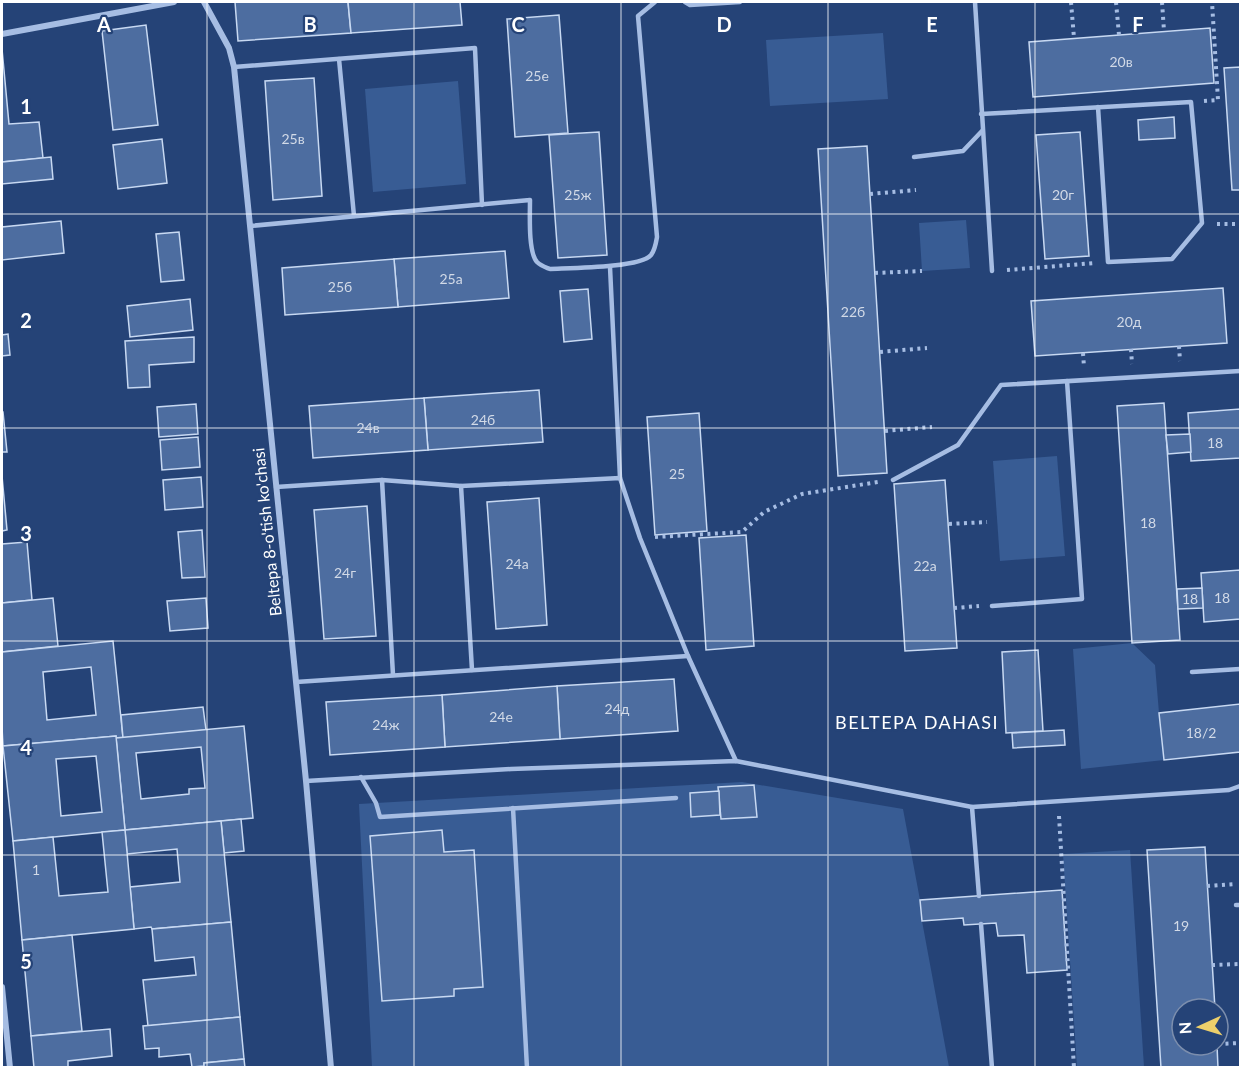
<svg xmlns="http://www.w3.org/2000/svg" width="1242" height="1069" font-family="Lato,sans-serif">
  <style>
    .green { fill: #385c94 }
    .building { fill: #4d6da0; stroke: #c8d9f2; stroke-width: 1.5; fill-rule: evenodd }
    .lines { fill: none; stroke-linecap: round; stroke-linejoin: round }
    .path { stroke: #a6bde3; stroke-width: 4; stroke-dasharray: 3 4.5; stroke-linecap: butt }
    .service { stroke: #a6bde3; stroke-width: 4.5 }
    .minor { stroke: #a6bde3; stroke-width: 6 }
    .grid { fill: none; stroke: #fff; stroke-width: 1.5; stroke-opacity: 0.55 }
    .labels { text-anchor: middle; stroke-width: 4.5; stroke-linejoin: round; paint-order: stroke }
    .number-label { font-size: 14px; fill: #d2dae7 }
    .street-label { font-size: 16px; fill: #fff; stroke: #254377 }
    .neighbourhood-label { font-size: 18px; letter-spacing: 1.5px; fill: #fff; stroke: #254377 }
    .grid-label { font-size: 20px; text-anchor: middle; font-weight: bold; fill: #fff; stroke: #254377; stroke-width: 4.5; stroke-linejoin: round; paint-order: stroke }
  </style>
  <rect width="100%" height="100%" fill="#254377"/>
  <g class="green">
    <path d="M883 33 888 99 770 106 766 40Z"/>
    <path d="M458 81 466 184 373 192 365 89Z"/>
    <path d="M966 220 970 268 922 271 919 223Z"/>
    <path d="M1057 456 1065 556 1000 561 993 461Z"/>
    <path d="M1132 643 1155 665 1159 713 1164 760 1081 769 1073 649Z"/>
    <path d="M742 782 903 809 920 900 922 921 949 1067H372L359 804Z"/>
    <path d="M1130 850 1144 1067H1077L1063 854Z"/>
  </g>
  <g class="building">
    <path d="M235 2H348L351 33 238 41Z"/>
    <path d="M348 2H460L462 25 351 33Z"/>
    <path d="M559 15 568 133 515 137 507 19Z"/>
    <path d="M146 25 158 125 113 130 102 31Z"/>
    <path d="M1210 28 1214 83 1033 97 1029 42Z"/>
    <path d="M2 49 9 124 39 122 43 158 2 162Z"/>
    <path d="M1240 67V190H1232L1224 68Z"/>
    <path d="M314 78 322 196 273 200 265 81Z"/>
    <path d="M1174 117 1175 138 1139 140 1138 120Z"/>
    <path d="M599 132 607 255 558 258 549 135Z"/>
    <path d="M1080 132 1089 256 1045 259 1036 135Z"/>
    <path d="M162 139 167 183 118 189 113 145Z"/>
    <path d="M867 146 887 473 838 476 818 149Z"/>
    <path d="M51 157 53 179 2 184V162Z"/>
    <path d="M61 221 64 253 2 260V227Z"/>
    <path d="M179 232 184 280 161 282 156 234Z"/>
    <path d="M505 251 509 298 398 307 394 259Z"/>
    <path d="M394 259 398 307 285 315 282 268Z"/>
    <path d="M1223 288 1227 343 1035 356 1031 301Z"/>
    <path d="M588 289 592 339 564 342 560 291Z"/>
    <path d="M190 299 193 330 130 337 127 306Z"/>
    <path d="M8 334 10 355 2 356V335Z"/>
    <path d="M194 337V362L149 365 150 387 128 388 125 341Z"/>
    <path d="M539 390 543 442 428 450 424 398Z"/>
    <path d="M424 398 428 450 313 458 309 406Z"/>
    <path d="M1164 403 1180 640 1132 643 1117 406Z"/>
    <path d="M196 404 198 434 159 437 157 407Z"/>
    <path d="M1240 409V458L1191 461 1188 413Z"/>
    <path d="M2 412H3L7 452H2Z"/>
    <path d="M699 413 707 531 655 535 647 417Z"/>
    <path d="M1190 434 1191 452 1168 454 1166 435Z"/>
    <path d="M198 437 200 467 162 470 160 440Z"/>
    <path d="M2 476 7 530 2 531Z"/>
    <path d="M201 477 203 507 165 510 163 480Z"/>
    <path d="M945 480 957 648 905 651 894 484Z"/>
    <path d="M539 498 547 625 496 629 487 502Z"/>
    <path d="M367 506 376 636 324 639 314 510Z"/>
    <path d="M202 530 205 577 182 578 178 532Z"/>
    <path d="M746 535 754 646 706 650 699 538Z"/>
    <path d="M27 542 32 600 2 603V544Z"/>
    <path d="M1240 570V619L1204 622 1201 573Z"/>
    <path d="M1202 588 1203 608 1178 609 1177 589Z"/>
    <path d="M53 598 58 646 2 652V603Z"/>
    <path d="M206 598 208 628 170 631 167 601Z"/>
    <path d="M113 641 123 738H116V736L3 746 2 727V652ZM91 667 96 715 47 720 43 672Z"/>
    <path d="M1038 650 1043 731 1006 733 1002 652Z"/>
    <path d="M674 679 678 731 560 739 557 686Z"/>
    <path d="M557 686 560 739 445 747 442 695Z"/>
    <path d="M442 695 445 747 330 755 326 702Z"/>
    <path d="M1240 704V752L1164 760 1159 713Z"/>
    <path d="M203 707 206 730 123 738 121 715Z"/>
    <path d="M244 726 253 818 125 830 116 738ZM201 747 205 788 189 789V794L141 799 136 753Z"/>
    <path d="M1064 730 1065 745 1013 748 1012 733Z"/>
    <path d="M116 736 125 830 13 841 3 746ZM96 756 102 812 61 816 56 759Z"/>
    <path d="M754 785 757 817 721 819 718 787Z"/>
    <path d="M719 791 720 815 691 817 690 793Z"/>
    <path d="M241 819 244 851 224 853 221 821Z"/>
    <path d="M221 821 231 922 152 929 151 927 134 929 130 887 180 882 177 849 127 854 125 830Z"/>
    <path d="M125 830 134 929 22 940 13 841 53 837 59 896 108 892 102 832Z"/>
    <path d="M442 830 444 852 474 850 483 987 454 989V996L382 1001 370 836Z"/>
    <path d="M1205 847 1215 1009H1182V1045H1217L1218 1068H1161L1147 850Z"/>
    <path d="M1062 890 1067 970 1027 973 1024 935 998 936 996 923 964 925 963 918 922 921 920 900Z"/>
    <path d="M231 922 240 1017 148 1026 143 980 196 975 194 957 155 961 152 929Z"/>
    <path d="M72 935 82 1031 31 1036 22 940Z"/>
    <path d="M240 1017 244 1059 204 1063V1066L192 1067 190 1054 159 1057V1048L145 1049 143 1026Z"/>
    <path d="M110 1029 112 1056 68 1061V1068H34L31 1036Z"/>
    <path d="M244 1059 245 1068H204V1063Z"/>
  </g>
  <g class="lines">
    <g class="path">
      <path d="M1071 2 1074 38"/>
      <path d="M1116 2 1119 35"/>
      <path d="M1162 2 1164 31"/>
      <path d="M1204 101 1218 100 1212 2"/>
      <path d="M870 194 916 190"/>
      <path d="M1217 224H1240"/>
      <path d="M1007 270 1095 263"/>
      <path d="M875 273 922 271"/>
      <path d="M1179 346 1180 361"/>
      <path d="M1131 349 1132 364"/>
      <path d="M880 352 927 348"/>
      <path d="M1083 353 1084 367"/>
      <path d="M885 431 932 427"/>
      <path d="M949 524 987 522"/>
      <path d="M655 537 742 532 764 512 802 494 878 482"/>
      <path d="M954 608 979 606"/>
      <path d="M1059 816 1074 1068"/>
      <path d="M1207 886 1235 884"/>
      <path d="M1212 965 1240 964"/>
      <path d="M1218 1044 1240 1043"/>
    </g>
    <g class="service">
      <path d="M685 2 690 5 740 2"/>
      <path d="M975 2 992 271"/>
      <path d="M339 59 354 216"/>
      <path d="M234 67 475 48 482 205"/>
      <path d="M981 114 1191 102 1202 223 1172 259 1108 262 1098 107"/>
      <path d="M914 157 963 151 982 131"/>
      <path d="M250 226 530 200C530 215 528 252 537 262 541 266 545 267 550 269 569 268 640 268 651 255 655 250 656 243 657 237L638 16 655 2"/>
      <path d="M610 267 620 478"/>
      <path d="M382 480 393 675"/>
      <path d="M893 480 958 445 1001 385 1240 371"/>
      <path d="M461 486 472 670"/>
      <path d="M276 487 382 480 461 486 620 478 640 538 688 656 296 682"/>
      <path d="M992 606 1082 599 1067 381"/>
      <path d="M688 656 736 761"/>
      <path d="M1192 672 1240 669"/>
      <path d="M361 777 376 803 380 817 676 798"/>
      <path d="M306 781 511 769 736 761 972 807 1229 790 1240 786"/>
      <path d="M972 807 979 896"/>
      <path d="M513 808 527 1068"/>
      <path d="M1236 905H1240"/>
      <path d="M981 924 992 1068"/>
    </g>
    <g class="minor">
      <path d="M204 2 229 48 234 67 306 781 331 1068"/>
      <path d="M2 34 174 2"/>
      <path d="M2 987 10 1068"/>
    </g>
  </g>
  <path class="grid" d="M207 2V1068M414 2V1068M621 2V1068M828 2V1068M1035 2V1068M2 214H1240M2 428H1240M2 641H1240M2 855H1240"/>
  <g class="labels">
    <g class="number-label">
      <text x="1121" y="67">20в</text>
      <text x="537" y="81">25е</text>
      <text x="293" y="144">25в</text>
      <text x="578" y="200">25ж</text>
      <text x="1063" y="200">20г</text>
      <text x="451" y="284">25а</text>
      <text x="340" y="292">25б</text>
      <text x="853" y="317">22б</text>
      <text x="1129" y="327">20д</text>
      <text x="483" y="425">24б</text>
      <text x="368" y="433">24в</text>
      <text x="1215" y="448">18</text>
      <text x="677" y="479">25</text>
      <text x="1148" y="528">18</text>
      <text x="517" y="569">24а</text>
      <text x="925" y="571">22а</text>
      <text x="345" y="578">24г</text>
      <text x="1222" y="603">18</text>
      <text x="1190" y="604">18</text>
      <text x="617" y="714">24д</text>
      <text x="501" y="722">24е</text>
      <text x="386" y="730">24ж</text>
      <text x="1201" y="738">18/2</text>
      <text x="36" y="875">1</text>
      <text x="1181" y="931">19</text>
    </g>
    <g class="street-label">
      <text transform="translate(267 532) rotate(-96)" y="6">Beltepa 8-o'tish ko'chasi</text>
    </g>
    <g class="neighbourhood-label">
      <text x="917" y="729">BELTEPA DAHASI</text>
    </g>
  </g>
  <g class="grid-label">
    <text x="104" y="32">A</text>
    <text x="310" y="32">B</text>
    <text x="518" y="32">C</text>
    <text x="724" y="32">D</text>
    <text x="932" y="32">E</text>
    <text x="1138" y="32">F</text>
    <text x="26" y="114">1</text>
    <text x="26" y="328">2</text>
    <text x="26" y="541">3</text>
    <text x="26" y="755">4</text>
    <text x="26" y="969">5</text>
  </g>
  <rect width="1242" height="1069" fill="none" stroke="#ffffff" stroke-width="6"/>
  <g transform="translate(1200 1027) rotate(266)"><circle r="28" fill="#254377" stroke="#7c8ead" stroke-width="1.5"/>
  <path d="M0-4.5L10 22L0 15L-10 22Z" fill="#eccf6b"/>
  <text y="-9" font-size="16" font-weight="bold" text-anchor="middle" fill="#ffffff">N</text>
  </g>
</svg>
